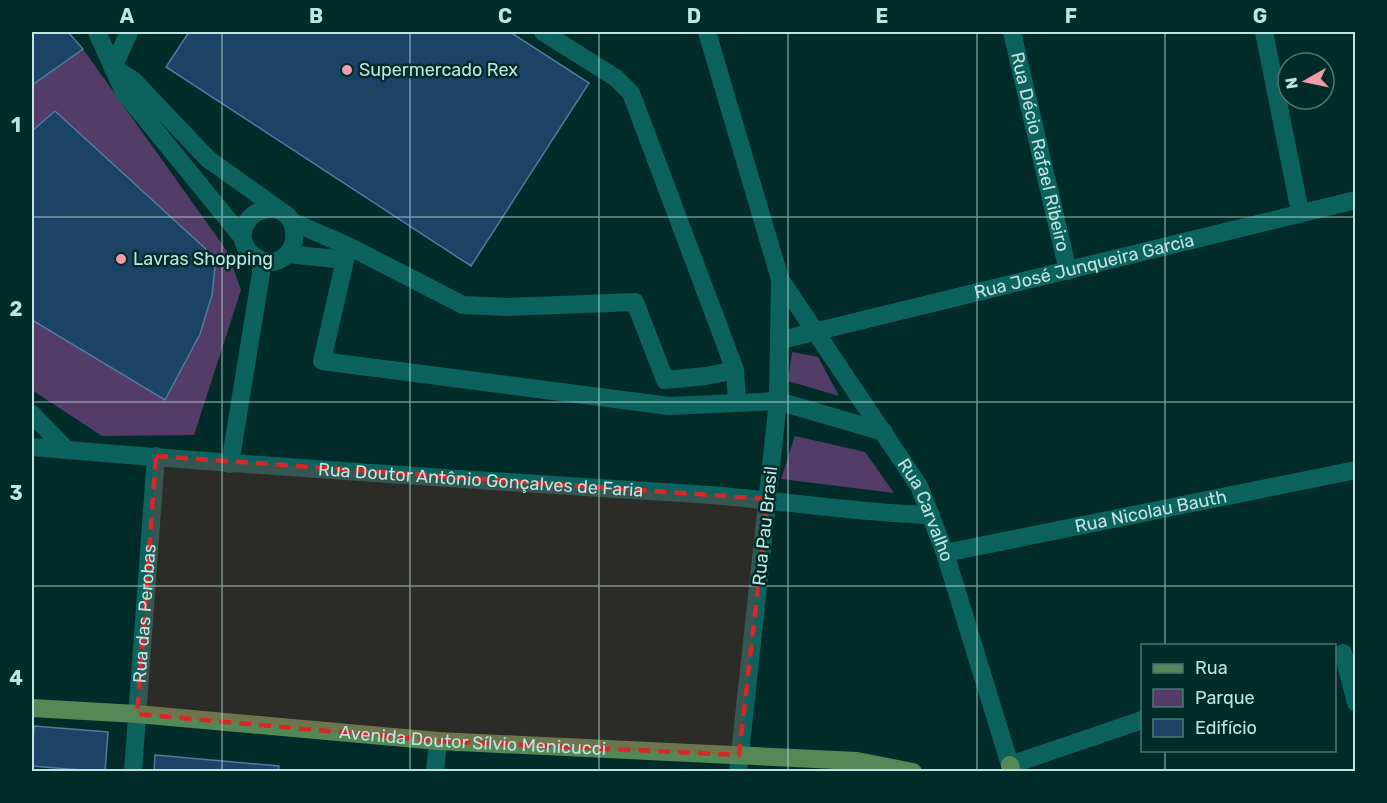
<svg xmlns="http://www.w3.org/2000/svg" width="1387" height="803" font-family="Rubik,sans-serif">
  <style>
    .green { fill: #533c67 }
    .building { fill: #1a4366; stroke: #517ba1; stroke-width: 1.5 }
    .lines { fill: none; stroke-linecap: round; stroke-linejoin: round }
    .minor { stroke: #0c635d; stroke-width: 18 }
    .major { stroke: #538956; stroke-width: 18 }
    .marked { fill: #d62828; fill-opacity: 0.2; stroke: #d62828; stroke-width: 4.5; stroke-dasharray: 12 8; stroke-linejoin: round }
    .grid { fill: none; stroke: #c1e4e0; stroke-width: 1.5; stroke-opacity: 0.55 }
    .poi-dot { fill: #f39aab; stroke: #012c29; stroke-width: 2 }
    .labels { text-anchor: middle; stroke-width: 5; stroke-linejoin: round; paint-order: stroke }
    .poi-label { font-size: 18px; fill: #c1e4e0; stroke: #012c29; text-anchor: start }
    .street-label { font-size: 18px; fill: #c1e4e0; stroke: #012c29 }
    .neatline { fill: none; stroke: #c1e4e0; stroke-width: 2 }
    .grid-label { font-size: 20px; text-anchor: middle; font-weight: bold; fill: #c1e4e0 }
  </style>
  <rect width="100%" height="100%" fill="#012c29"/>
  <g class="green">
    <path d="M83 49 227 251 241 290 194 435 102 436 32 390V320L165 400C189 355 210 320 215 267L55 111 32 131V85Z"/>
    <path d="M792 352 818 357 839 396 788 381Z"/>
    <path d="M795 436 865 452 894 493 781 479Z"/>
  </g>
  <g class="building">
    <path d="M32 32H68L83 49 32 85Z"/>
    <path d="M189 32H510L589 83 471 266 166 67Z"/>
    <path d="M55 111 208 251 215 267 212 295 200 334 165 400 32 320V131Z"/>
    <path d="M34 726 108 732 105 772 32 766Z"/>
    <path d="M155 755 279 766 278 772H154Z"/>
  </g>
  <g class="lines">
    <g class="minor">
      <path d="M97 32 124 92 243 238"/>
      <path d="M543 32 616 78 631 93 735 370 737 402"/>
      <path d="M707 32 780 279 778 401 738 772"/>
      <path id="s1" d="M1012 32 1068 271"/>
      <path d="M1264 32 1300 212"/>
      <path d="M113 68 133 80 208 159 288 216C307 242 280 276 254 256 227 236 253 200 281 211"/>
      <path d="M113 68 129 32"/>
      <path d="M293 222 348 246 463 305 506 307 635 302 665 380 706 376 735 370"/>
      <path d="M288 254 345 260 322 361 669 406 778 401 884 432"/>
      <path id="s2" d="M780 279 919 486 945 553 1010 765 1142 720"/>
      <path id="s3" d="M781 340 1356 200"/>
      <path d="M32 414 67 450"/>
      <path id="s4" d="M32 447C253 466 474 480 696 494 774 499 852 513 931 515"/>
      <path d="M230 464 263 261"/>
      <path id="s5" d="M945 553 1356 470"/>
      <path d="M1343 653 1356 703"/>
      <path id="s6" d="M133 772 156 456"/>
      <path d="M435 772 438 741"/>
    </g>
    <g class="major">
      <path id="s7" d="M32 708 137 714 438 741 857 761 913 772"/>
      <path d="M1010 765 1012 772"/>
    </g>
  </g>
  <path class="marked" d="M156 456 768 499 739 755 438 741 137 714Z"/>
  <path class="grid" d="M222 32V772M410 32V772M599 32V772M788 32V772M977 32V772M1165 32V646M32 217H1356M32 402H1356M32 586H1356M1165 750V772"/>
  <g class="poi-dot">
    <circle cx="347" cy="70" r="6"/>
    <circle cx="121" cy="259" r="6"/>
  </g>
  <g class="labels">
    <g class="poi-label">
      <text x="359" y="76">Supermercado Rex</text>
      <text x="133" y="265">Lavras Shopping</text>
    </g>
    <g class="street-label">
      <text dy="6" stroke="none"><textPath href="#s1" startOffset="123">Rua Décio Rafael Ribeiro</textPath></text>
      <text dy="6" stroke="none"><textPath href="#s3" startOffset="312">Rua José Junqueira Garcia</textPath></text>
      <text dy="6" stroke="none"><textPath href="#s4" startOffset="450">Rua Doutor Antônio Gonçalves de Faria</textPath></text>
      <text dy="6" stroke="none"><textPath href="#s5" startOffset="210">Rua Nicolau Bauth</textPath></text>
      <text dy="6" stroke="none"><textPath href="#s2" startOffset="274">Rua Carvalho</textPath></text>
      <text transform="translate(765 526) rotate(-84)" y="6">Rua Pau Brasil</text>
      <text dy="6" stroke="none"><textPath href="#s6" startOffset="159">Rua das Perobas</textPath></text>
      <text dy="6" stroke="none"><textPath href="#s7" startOffset="442">Avenida Doutor Sílvio Menicucci</textPath></text>
    </g>
  </g>
  <rect width="1387" height="803" fill="none" stroke="#012c29" stroke-width="66"/>
  <rect x="1141" y="644" width="195" height="108" fill="#012c29" stroke="#4e7672" stroke-width="1.5"/>
  <rect x="1153" y="664" width="30" height="9" fill="#538956" stroke="#4e7672" stroke-width="1.5"/>
  <text x="1195" y="674" font-size="18" fill="#c1e4e0">Rua</text>
  <rect x="1153" y="689" width="30" height="18" fill="#533c67" stroke="#4e7672" stroke-width="1.5"/>
  <text x="1195" y="704" font-size="18" fill="#c1e4e0">Parque</text>
  <rect x="1153" y="719" width="30" height="18" fill="#1a4366" stroke="#4e7672" stroke-width="1.5"/>
  <text x="1195" y="734" font-size="18" fill="#c1e4e0">Edifício</text>
  <g transform="translate(1306 81) rotate(261)"><circle r="28" fill="#012c29" stroke="#4e7672" stroke-width="1.5"/>
  <path d="M0-4.5L10 22L0 15L-10 22Z" fill="#f39aab"/>
  <text y="-9" font-size="16" font-weight="bold" text-anchor="middle" fill="#c1e4e0">N</text>
  </g>
  <rect x="33" y="33" width="1321" height="737" class="neatline"/>
  <g class="grid-label">
    <text x="127" y="23">A</text>
    <text x="316" y="23">B</text>
    <text x="505" y="23">C</text>
    <text x="694" y="23">D</text>
    <text x="882" y="23">E</text>
    <text x="1071" y="23">F</text>
    <text x="1260" y="23">G</text>
    <text x="16" y="132">1</text>
    <text x="16" y="316">2</text>
    <text x="16" y="500">3</text>
    <text x="16" y="685">4</text>
  </g>
</svg>
